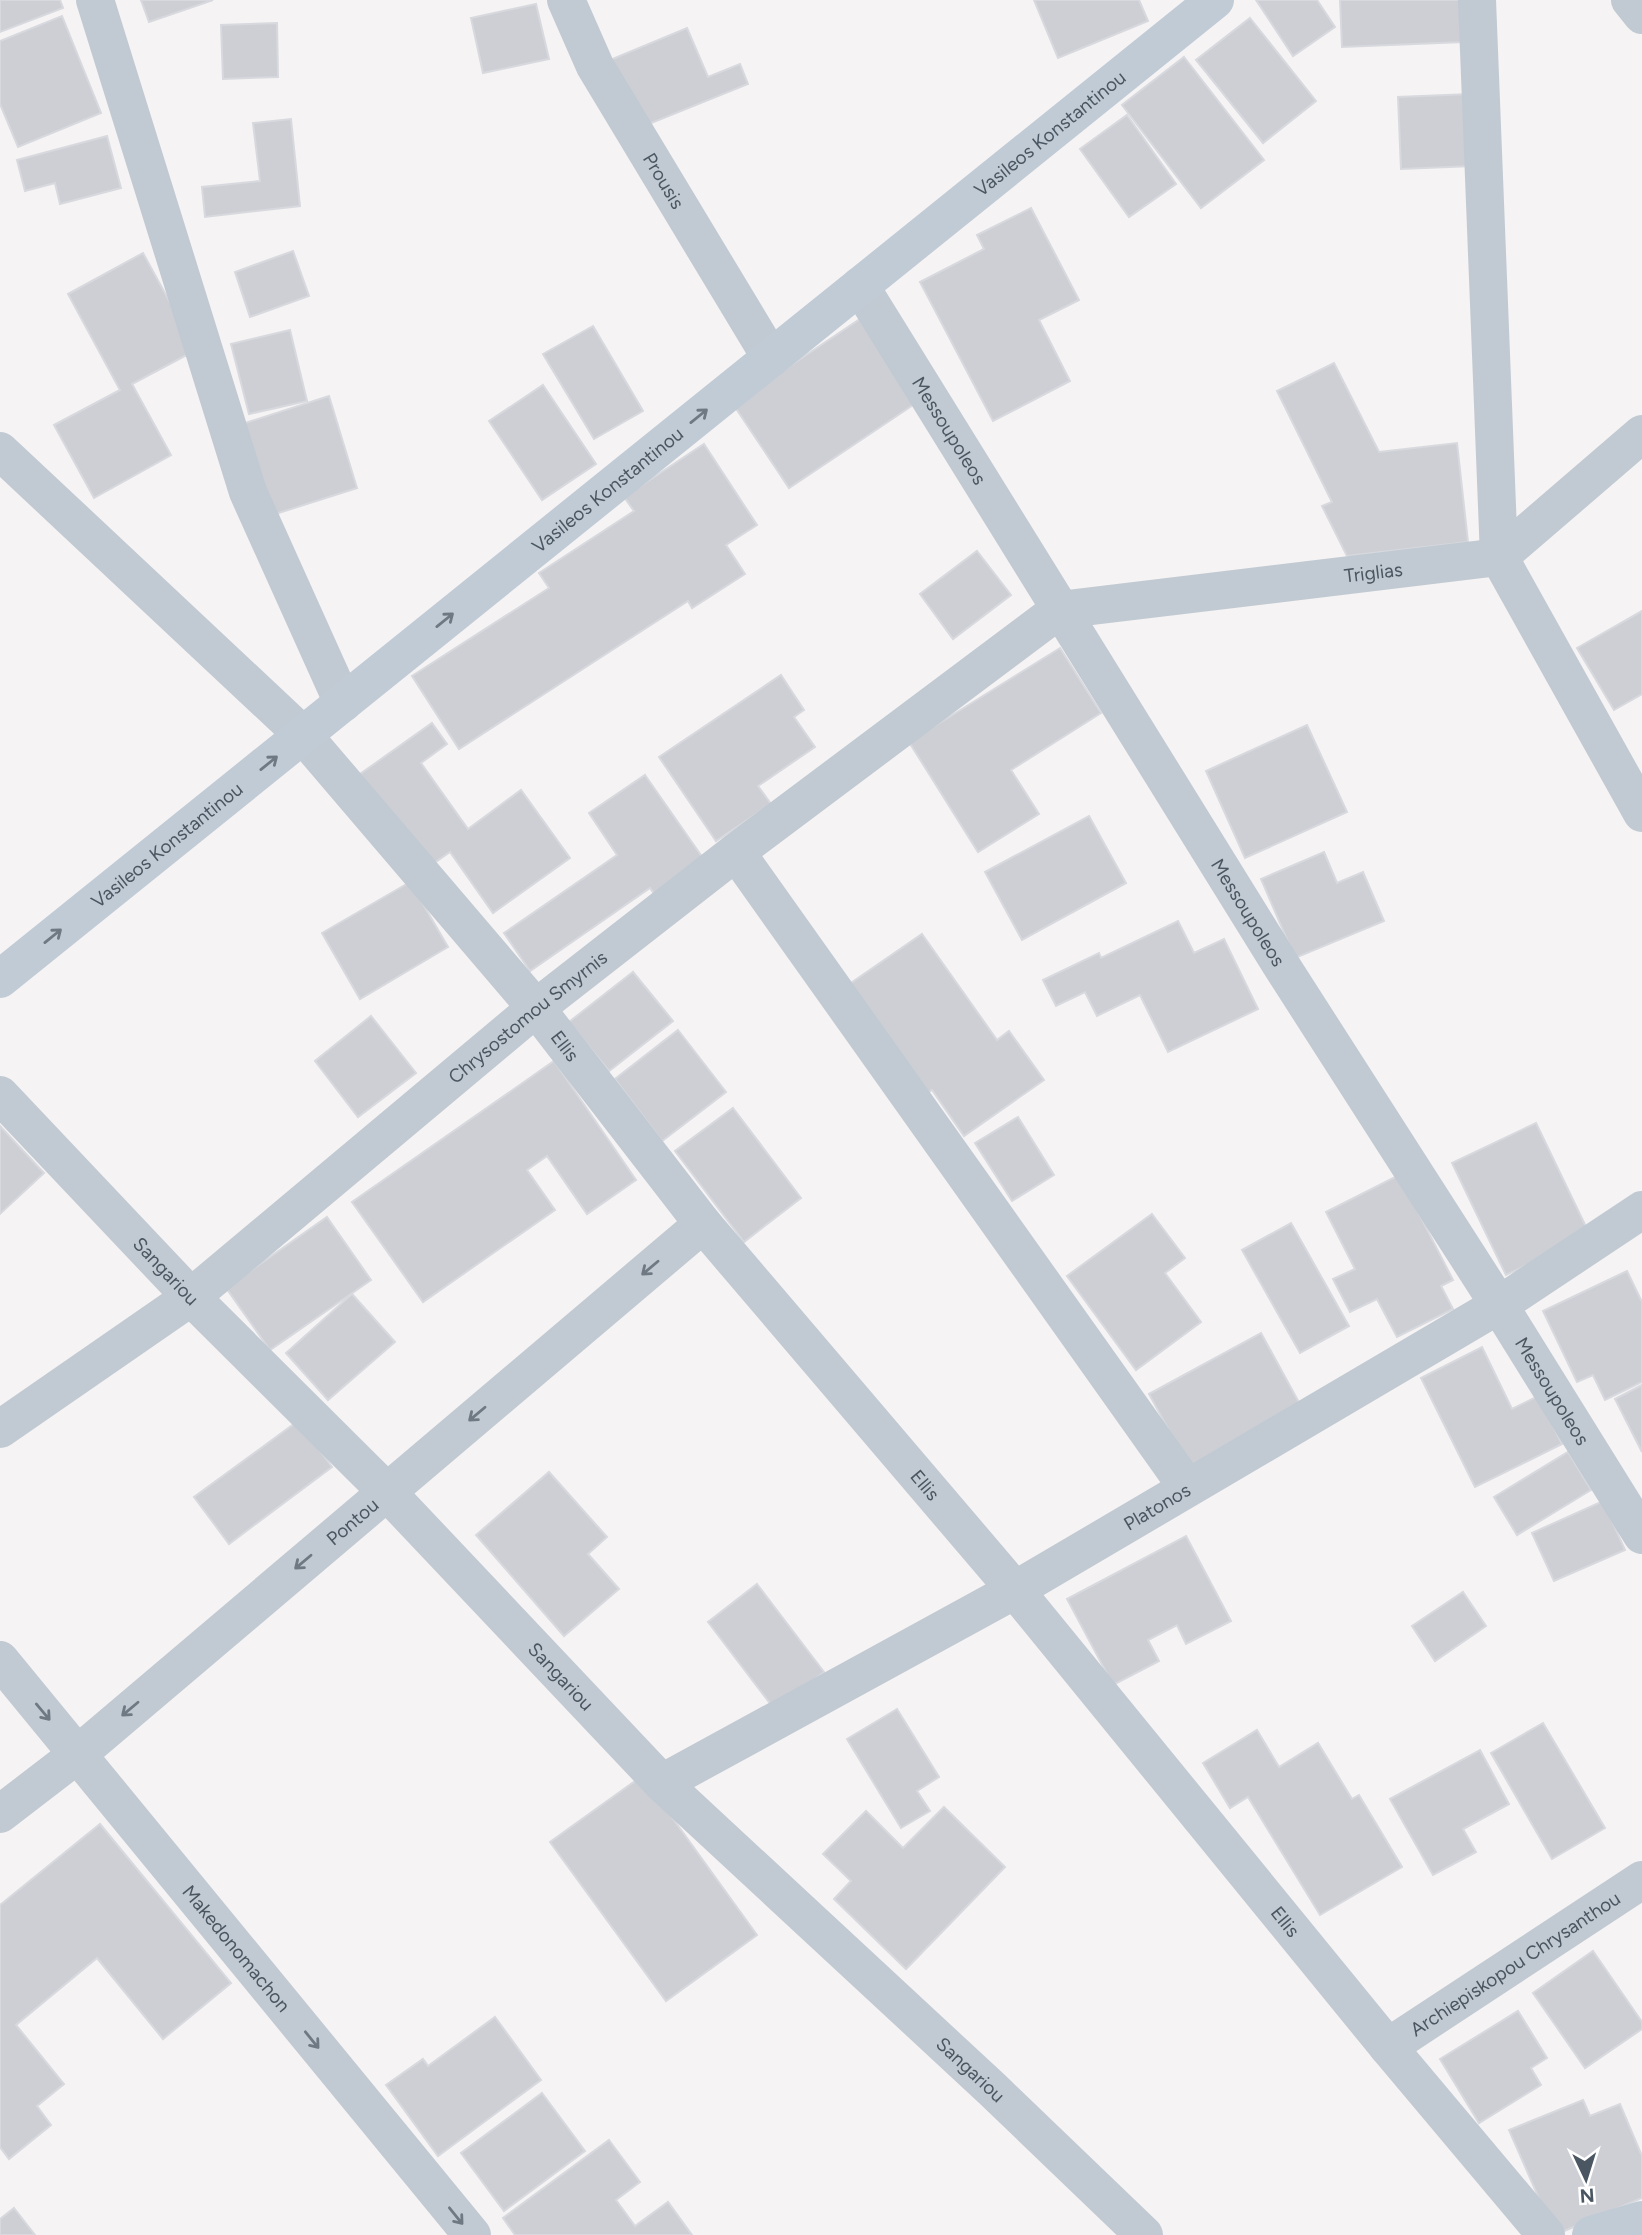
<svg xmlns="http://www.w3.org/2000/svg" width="1642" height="2235" font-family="Figtree,sans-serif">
<rect width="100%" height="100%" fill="#f5f3f3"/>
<g fill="#cdcfd5" stroke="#d7d9de" stroke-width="2">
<polygon points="0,0 60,0 63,8 0,32"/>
<polygon points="141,0 213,0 149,22"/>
<polygon points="1034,0 1139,0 1148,21 1058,58"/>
<polygon points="1256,0 1317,0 1335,27 1293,56"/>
<polygon points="1340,0 1461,0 1463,42 1342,47"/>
<polygon points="536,4 549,59 483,73 471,18"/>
<polygon points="62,16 101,113 18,147 0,104 0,41"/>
<polygon points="1250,18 1316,101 1263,143 1196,60"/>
<polygon points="277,23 278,77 223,79 221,25"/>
<polygon points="687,28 708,77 740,64 748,84 639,128 610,60"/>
<polygon points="1184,57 1264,160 1201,208 1122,105"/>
<polygon points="1470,94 1472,166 1401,169 1398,97"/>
<polygon points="1127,115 1176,184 1129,217 1080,149"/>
<polygon points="291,119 300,206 205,217 202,187 260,181 253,123"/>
<polygon points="107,136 121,188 60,204 55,183 25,191 17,160"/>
<polygon points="1031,208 1079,300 1039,320 1070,381 993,421 920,282 984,249 977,235"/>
<polygon points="293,251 309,296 250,317 235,272"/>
<polygon points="143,253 196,350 132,384 171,455 94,498 54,425 120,390 68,294"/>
<polygon points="866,315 922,399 789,488 733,404"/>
<polygon points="593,326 643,411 594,439 543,354"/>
<polygon points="290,330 307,401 249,414 231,344"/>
<polygon points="1334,363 1379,452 1457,443 1468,542 1347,556 1322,506 1332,502 1277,391"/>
<polygon points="543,385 596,464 542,500 489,421"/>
<polygon points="329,396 357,488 266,517 236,426"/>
<polygon points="704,444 757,525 726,545 745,574 692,608 688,601 459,749 412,676 549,588 539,573 634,511 624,497"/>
<polygon points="977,551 1011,595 953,639 920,594"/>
<polygon points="1642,611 1642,694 1614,710 1577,648"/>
<polygon points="1060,648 1101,713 1011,770 1039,814 978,852 909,742"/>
<polygon points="781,675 804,710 794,717 815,747 758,786 771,804 716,841 659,757"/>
<polygon points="432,723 447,744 421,763 468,829 521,790 570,858 493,913 450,852 427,868 360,774"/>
<polygon points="1307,725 1347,812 1245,858 1206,771"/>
<polygon points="645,775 705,861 655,895 650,888 530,971 504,933 617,855 589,813"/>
<polygon points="1089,816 1126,883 1022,940 985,872"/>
<polygon points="1324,852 1337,883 1363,872 1384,921 1295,958 1261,879"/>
<polygon points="410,882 448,947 360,999 322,933"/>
<polygon points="1178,921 1194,953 1224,939 1258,1009 1168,1052 1140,995 1097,1016 1085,992 1056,1006 1043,980 1099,953 1101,958"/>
<polygon points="922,934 997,1040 1009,1031 1044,1080 964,1136 932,1090 926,1094 848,985"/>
<polygon points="633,972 673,1021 609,1071 569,1022"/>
<polygon points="371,1016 416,1073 358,1117 315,1061"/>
<polygon points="678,1030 726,1092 662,1141 615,1079"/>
<polygon points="554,1061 636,1180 587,1214 547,1156 527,1170 555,1210 423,1302 352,1202"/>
<polygon points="733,1108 801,1198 744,1242 675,1151"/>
<polygon points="1018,1117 1054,1175 1012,1201 975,1143"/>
<polygon points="1536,1123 1590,1235 1506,1275 1452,1163"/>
<polygon points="0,1126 44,1173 0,1214"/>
<polygon points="1399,1175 1453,1280 1441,1286 1453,1309 1397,1337 1377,1299 1350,1312 1333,1279 1355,1269 1326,1212"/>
<polygon points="1152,1214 1185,1258 1165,1273 1201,1322 1136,1370 1067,1276"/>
<polygon points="327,1217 371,1280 270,1350 226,1288"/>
<polygon points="1291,1223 1349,1326 1300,1353 1242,1250"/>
<polygon points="1627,1271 1642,1302 1642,1382 1605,1400 1593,1375 1577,1382 1543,1311"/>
<polygon points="352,1294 395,1342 328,1400 286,1353"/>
<polygon points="1261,1333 1301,1406 1189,1467 1149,1394"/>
<polygon points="1482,1347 1512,1409 1538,1396 1562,1444 1475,1487 1421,1378"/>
<polygon points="1642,1385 1642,1452 1615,1399"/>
<polygon points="298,1421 332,1467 229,1544 194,1497"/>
<polygon points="1568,1452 1591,1490 1517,1535 1494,1497"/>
<polygon points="549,1472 607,1537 588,1554 619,1589 564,1636 476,1535"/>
<polygon points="1603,1501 1625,1550 1554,1581 1532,1533"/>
<polygon points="1186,1536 1231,1621 1186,1644 1177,1625 1148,1640 1159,1661 1113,1685 1067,1599"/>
<polygon points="757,1584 824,1672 775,1710 708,1622"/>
<polygon points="1463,1592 1486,1626 1435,1661 1412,1626"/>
<polygon points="897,1709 939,1777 917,1791 930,1811 901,1828 847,1739"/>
<polygon points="1543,1723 1605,1828 1552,1859 1491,1753"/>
<polygon points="1257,1730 1279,1767 1318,1743 1352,1799 1359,1795 1402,1867 1320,1915 1248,1797 1230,1808 1203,1763"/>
<polygon points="1480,1750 1509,1804 1463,1829 1476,1852 1433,1875 1390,1799"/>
<polygon points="642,1776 757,1935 666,2001 550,1842"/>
<polygon points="944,1807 1005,1867 906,1969 834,1899 851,1881 823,1854 866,1811 903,1848"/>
<polygon points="100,1824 231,1983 163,2039 97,1958 16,2025 64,2084 37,2106 51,2125 9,2159 0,2147 0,1905"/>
<polygon points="1593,1951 1642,2022 1642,2029 1585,2068 1533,1993"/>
<polygon points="1518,2011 1547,2058 1531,2068 1541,2085 1479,2123 1440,2059"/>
<polygon points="495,2017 541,2080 438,2156 386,2085 423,2059 428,2066"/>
<polygon points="542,2093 585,2151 504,2211 461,2153"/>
<polygon points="1583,2100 1590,2116 1620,2104 1642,2156 1642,2198 1555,2235 1509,2130"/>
<polygon points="609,2140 640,2182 616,2200 635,2226 668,2202 692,2235 515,2235 503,2218"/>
<polygon points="14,2208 35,2235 0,2235 0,2219"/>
</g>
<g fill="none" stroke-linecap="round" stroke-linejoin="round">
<g stroke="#c1cad2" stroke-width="38">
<polyline points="95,0 248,492 343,703"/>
<path id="s1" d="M566,0L595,66L771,358"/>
<polyline points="1477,0 1499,557 1642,813"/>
<polyline points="1630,0 1642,15"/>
<path id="s2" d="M860,286L1281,965L1499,1305L1642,1535"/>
<path id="s3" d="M0,451L303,735L536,1008L703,1224L1015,1590L1388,2047L1546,2235"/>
<polyline points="736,852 1187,1487"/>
<path id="s4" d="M0,1095L191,1297L386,1491L662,1783L992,2089L1144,2235"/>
<path id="s5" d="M0,1429L191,1297L536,1008L736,852L1059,610L1499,557L1642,434"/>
<path id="s6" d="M0,1660L472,2235"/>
<path id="s7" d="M662,1783L1015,1590L1499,1305L1642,1210"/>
<path id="s8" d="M0,1814L78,1754L703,1224"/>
<path id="s9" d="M1388,2047L1642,1880"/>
</g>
<g stroke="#c1cbd6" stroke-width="38">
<path id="s10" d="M0,979L1215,0"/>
<polyline points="1591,2235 1642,2220"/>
</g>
</g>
<defs><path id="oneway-shaft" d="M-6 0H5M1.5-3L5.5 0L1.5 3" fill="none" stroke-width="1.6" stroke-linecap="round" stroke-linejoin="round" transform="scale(1.75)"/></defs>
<g stroke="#6e7984">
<use href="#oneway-shaft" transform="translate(699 416) rotate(-39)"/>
<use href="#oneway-shaft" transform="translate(445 620) rotate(-39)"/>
<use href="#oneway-shaft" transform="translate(269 763) rotate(-39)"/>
<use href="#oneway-shaft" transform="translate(53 936) rotate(-39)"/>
</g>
<g stroke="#6e7983">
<use href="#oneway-shaft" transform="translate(650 1268) rotate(140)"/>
<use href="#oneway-shaft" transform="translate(477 1414) rotate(140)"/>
<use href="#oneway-shaft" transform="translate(303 1562) rotate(140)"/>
<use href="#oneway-shaft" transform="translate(130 1709) rotate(140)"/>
<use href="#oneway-shaft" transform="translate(43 1712) rotate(50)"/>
<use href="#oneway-shaft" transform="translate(312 2040) rotate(51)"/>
<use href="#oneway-shaft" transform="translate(456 2216) rotate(51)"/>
</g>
<g text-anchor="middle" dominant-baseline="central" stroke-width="6" stroke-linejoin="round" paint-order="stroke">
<g font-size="19" fill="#4a5661" stroke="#fff">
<text stroke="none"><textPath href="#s10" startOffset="1348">Vasileos Konstantinou</textPath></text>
<text stroke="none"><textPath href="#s1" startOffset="206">Prousis</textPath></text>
<text stroke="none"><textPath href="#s2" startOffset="170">Messoupoleos</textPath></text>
<text stroke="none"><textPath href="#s10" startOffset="780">Vasileos Konstantinou</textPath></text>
<text stroke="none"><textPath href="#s5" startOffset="1656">Triglias</textPath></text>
<text stroke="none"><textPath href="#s10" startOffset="214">Vasileos Konstantinou</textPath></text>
<text stroke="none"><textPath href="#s2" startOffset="737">Messoupoleos</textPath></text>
<text stroke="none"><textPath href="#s5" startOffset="670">Chrysostomou Smyrnis</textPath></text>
<text stroke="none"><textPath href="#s3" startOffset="822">Ellis</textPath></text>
<text stroke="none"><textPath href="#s4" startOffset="242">Sangariou</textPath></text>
<text stroke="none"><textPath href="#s2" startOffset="1304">Messoupoleos</textPath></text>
<text stroke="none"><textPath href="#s3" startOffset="1390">Ellis</textPath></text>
<text stroke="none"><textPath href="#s7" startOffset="567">Platonos</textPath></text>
<text stroke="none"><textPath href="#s8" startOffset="458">Pontou</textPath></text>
<text stroke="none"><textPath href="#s4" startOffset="808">Sangariou</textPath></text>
<text stroke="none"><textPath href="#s3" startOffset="1956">Ellis</textPath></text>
<text stroke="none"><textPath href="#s6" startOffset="373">Makedonomachon</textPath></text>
<text stroke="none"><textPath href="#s9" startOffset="152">Archiepiskopou Chrysanthou</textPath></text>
<text stroke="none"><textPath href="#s4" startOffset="1376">Sangariou</textPath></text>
</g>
</g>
<g transform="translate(1586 2179) rotate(176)" stroke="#ffffff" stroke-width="5" paint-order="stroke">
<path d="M0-5L12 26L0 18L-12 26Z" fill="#4a5661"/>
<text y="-10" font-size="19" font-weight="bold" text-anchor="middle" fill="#4a5661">N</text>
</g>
</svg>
